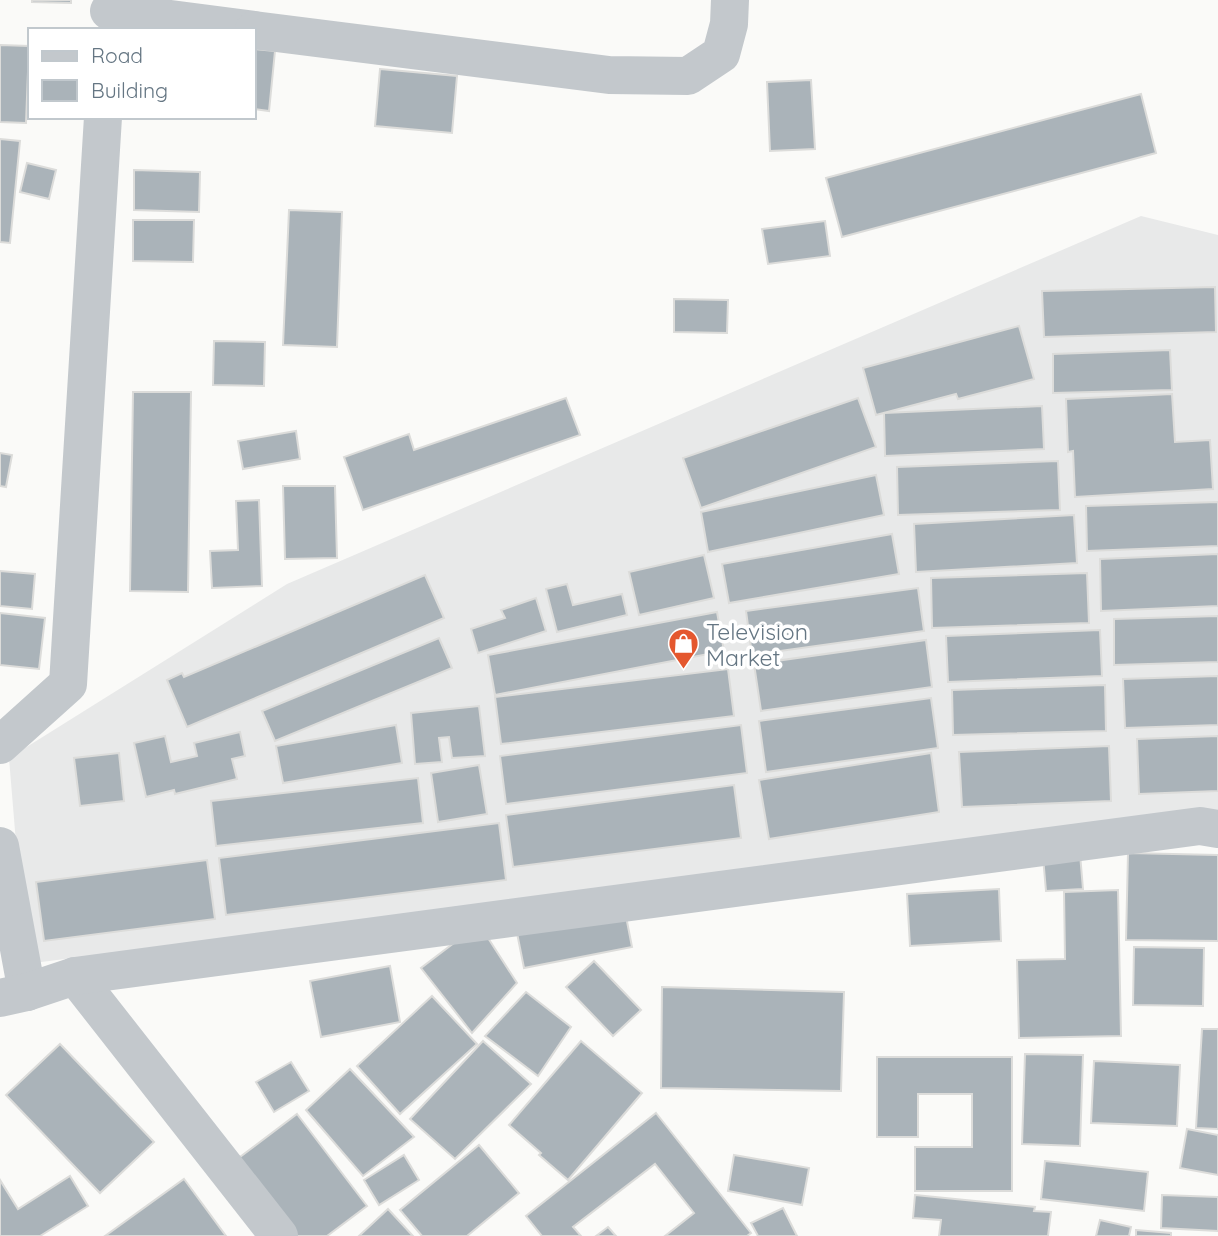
<svg xmlns="http://www.w3.org/2000/svg" width="1218" height="1236" font-family="Quicksand,sans-serif">
<rect width="100%" height="100%" fill="#fafaf8"/>
<polygon fill="#e8e9e9" points="1141,216 1218,235 1218,810 26,964 9,758 287,584"/>
<g fill="#aab3b9" stroke="#dcdcda" stroke-width="2">
<polygon points="32,0 71,0 71,3 32,2"/>
<polygon points="0,45 29,46 26,123 0,122"/>
<polygon points="254,49 275,51 269,111 254,109"/>
<polygon points="380,69 457,76 452,133 375,126"/>
<polygon points="811,80 815,149 770,151 767,82"/>
<polygon points="1141,94 1156,153 842,237 826,178"/>
<polygon points="0,139 20,141 10,243 0,242"/>
<polygon points="27,163 56,170 49,199 20,192"/>
<polygon points="134,170 200,172 199,212 134,210"/>
<polygon points="289,210 342,212 337,347 283,345"/>
<polygon points="133,220 194,220 193,262 133,261"/>
<polygon points="825,221 830,256 768,264 762,229"/>
<polygon points="1215,287 1216,332 1044,337 1042,291"/>
<polygon points="674,299 728,300 727,333 674,332"/>
<polygon points="1019,326 1034,379 958,399 956,394 876,415 863,368"/>
<polygon points="214,341 265,342 264,386 213,385"/>
<polygon points="1170,350 1172,390 1053,393 1053,354"/>
<polygon points="133,392 191,392 188,592 130,591"/>
<polygon points="1172,394 1175,442 1210,440 1213,489 1075,497 1073,451 1068,452 1066,399"/>
<polygon points="566,398 580,435 363,510 344,457 409,434 414,450"/>
<polygon points="858,398 876,447 701,508 683,458"/>
<polygon points="1042,406 1044,449 885,456 884,413"/>
<polygon points="296,431 300,459 243,469 238,441"/>
<polygon points="0,453 12,455 6,487 0,486"/>
<polygon points="1058,461 1060,510 898,515 897,467"/>
<polygon points="876,475 884,515 708,552 701,512"/>
<polygon points="283,486 335,486 337,558 285,559"/>
<polygon points="259,500 262,586 212,588 210,551 238,550 236,501"/>
<polygon points="1218,502 1218,546 1087,551 1086,506"/>
<polygon points="1074,515 1077,563 916,572 914,524"/>
<polygon points="892,534 899,574 729,603 722,564"/>
<polygon points="1218,554 1218,606 1101,611 1100,559"/>
<polygon points="704,555 714,598 639,615 629,572"/>
<polygon points="0,571 35,574 32,609 0,606"/>
<polygon points="1087,573 1089,623 932,628 931,578"/>
<polygon points="425,575 444,618 187,727 167,680 182,673 184,677"/>
<polygon points="567,584 573,605 622,594 627,615 557,632 546,589"/>
<polygon points="918,588 924,631 752,655 746,611"/>
<polygon points="536,598 546,631 478,653 471,629 505,618 501,610"/>
<polygon points="717,612 724,651 495,695 488,655"/>
<polygon points="0,613 45,618 39,669 0,665"/>
<polygon points="1218,616 1218,662 1114,665 1114,619"/>
<polygon points="1100,630 1102,676 948,682 946,636"/>
<polygon points="439,638 452,668 275,741 262,711"/>
<polygon points="926,640 932,687 761,711 754,664"/>
<polygon points="728,669 734,716 501,744 495,697"/>
<polygon points="1218,676 1218,725 1125,728 1123,679"/>
<polygon points="1105,685 1106,731 953,735 952,690"/>
<polygon points="931,698 938,748 766,772 759,721"/>
<polygon points="479,706 485,756 452,758 449,737 439,738 442,762 415,764 411,713"/>
<polygon points="396,725 402,763 283,783 276,746"/>
<polygon points="741,725 747,773 506,804 500,756"/>
<polygon points="240,732 245,756 232,759 237,779 175,794 174,790 146,797 134,743 165,736 171,762 197,756 194,743"/>
<polygon points="1218,736 1218,791 1139,794 1137,739"/>
<polygon points="1109,746 1111,801 962,807 959,752"/>
<polygon points="119,753 124,801 80,806 74,758"/>
<polygon points="931,753 939,812 769,839 759,780"/>
<polygon points="479,765 487,814 438,822 431,773"/>
<polygon points="418,778 423,823 216,846 211,801"/>
<polygon points="734,785 741,838 513,867 506,815"/>
<polygon points="499,823 506,880 226,915 219,858"/>
<polygon points="1128,853 1218,855 1218,941 1126,940"/>
<polygon points="1080,854 1083,889 1046,891 1043,857"/>
<polygon points="207,860 215,919 44,941 36,882"/>
<polygon points="999,889 1001,941 910,946 907,894"/>
<polygon points="1118,890 1121,1036 1019,1038 1017,960 1065,959 1064,892"/>
<polygon points="624,906 632,947 524,968 516,928"/>
<polygon points="479,924 517,983 472,1033 421,968"/>
<polygon points="1134,947 1204,948 1203,1006 1133,1005"/>
<polygon points="594,961 641,1010 613,1036 566,987"/>
<polygon points="390,966 400,1022 321,1037 310,981"/>
<polygon points="662,987 844,992 841,1091 661,1088"/>
<polygon points="526,992 571,1027 538,1076 485,1036"/>
<polygon points="432,996 477,1044 400,1114 357,1066"/>
<polygon points="1202,1029 1218,1029 1218,1129 1196,1128"/>
<polygon points="483,1041 531,1084 455,1159 410,1119"/>
<polygon points="581,1041 642,1093 568,1180 539,1155 541,1153 509,1125"/>
<polygon points="60,1044 154,1142 100,1193 6,1095"/>
<polygon points="1025,1054 1083,1055 1080,1146 1022,1144"/>
<polygon points="877,1057 1012,1057 1012,1191 915,1191 915,1147 972,1147 972,1094 918,1094 918,1137 877,1137"/>
<polygon points="1094,1061 1180,1065 1177,1126 1091,1123"/>
<polygon points="291,1062 309,1091 274,1112 256,1082"/>
<polygon points="350,1069 414,1137 363,1176 306,1110"/>
<polygon points="656,1113 751,1233 747,1236 665,1236 694,1213 655,1164 573,1227 581,1236 542,1236 526,1216"/>
<polygon points="297,1114 367,1206 327,1236 293,1236 236,1160"/>
<polygon points="1187,1129 1218,1135 1218,1175 1180,1168"/>
<polygon points="479,1145 519,1193 467,1236 422,1236 400,1210"/>
<polygon points="404,1155 419,1180 379,1205 364,1180"/>
<polygon points="734,1155 809,1168 802,1205 728,1191"/>
<polygon points="1045,1161 1148,1172 1144,1211 1041,1199"/>
<polygon points="70,1176 88,1206 40,1236 0,1236 0,1180 18,1209"/>
<polygon points="184,1179 226,1236 105,1236"/>
<polygon points="915,1195 1035,1207 1034,1211 1051,1212 1048,1236 939,1236 941,1220 913,1218"/>
<polygon points="1162,1195 1218,1197 1218,1231 1161,1228"/>
<polygon points="783,1208 797,1236 758,1236 751,1223"/>
<polygon points="388,1209 413,1236 359,1236"/>
<polygon points="1100,1220 1131,1227 1129,1236 1096,1236"/>
<polygon points="608,1227 616,1236 596,1236"/>
<polygon points="1136,1230 1171,1233 1171,1236 1136,1236"/>
</g>
<g fill="none" stroke-linecap="round" stroke-linejoin="round">
<g stroke="#c3c8cc" stroke-width="38">
<polyline points="109,11 254,30"/>
<polyline points="254,30 609,75 688,76 721,54 729,24 730,0"/>
<polyline points="0,745 68,684 103,117"/>
<polyline points="0,846 27,992"/>
<polyline points="75,976 279,1236"/>
<polyline points="0,998 27,992 75,976 1200,826 1218,829"/>
</g>
</g>
<defs>
<symbol id="shop-pin" viewBox="-11 -11 22 30"><path d="M0 17L-7.5 6A9.5 9.5 0 1 1 7.5 6Z" fill="#e4572e" stroke="#fff"/><path d="M-5-2.5h2.3a2.7 3.5 0 0 1 5.4 0H5L5.5 6h-11ZM-1.5-2.5h3a1.5 2.3 0 0 0-3 0Z" fill="#fff"/></symbol>
</defs>
<g fill-rule="evenodd">
<use href="#shop-pin" x="666" y="626" width="35" height="47"/>
</g>
<g text-anchor="middle" dominant-baseline="central" stroke-width="7" stroke-linejoin="round" paint-order="stroke">
<g font-size="23" fill="#657683" stroke="#fff" text-anchor="start">
<text x="706" y="631">Television<tspan x="706" dy="26">Market</tspan></text>
</g>
</g>
<rect x="28" y="28" width="228" height="91" fill="#ffffff" stroke="#c1c8cd" stroke-width="2"/>
<rect x="42" y="51" width="35" height="10" fill="#c3c8cc" stroke="#c1c8cd" stroke-width="2"/>
<text x="91" y="63" font-size="21" fill="#657683">Road</text>
<rect x="42" y="80" width="35" height="21" fill="#aab3b9" stroke="#c1c8cd" stroke-width="2"/>
<text x="91" y="98" font-size="21" fill="#657683">Building</text>
</svg>
